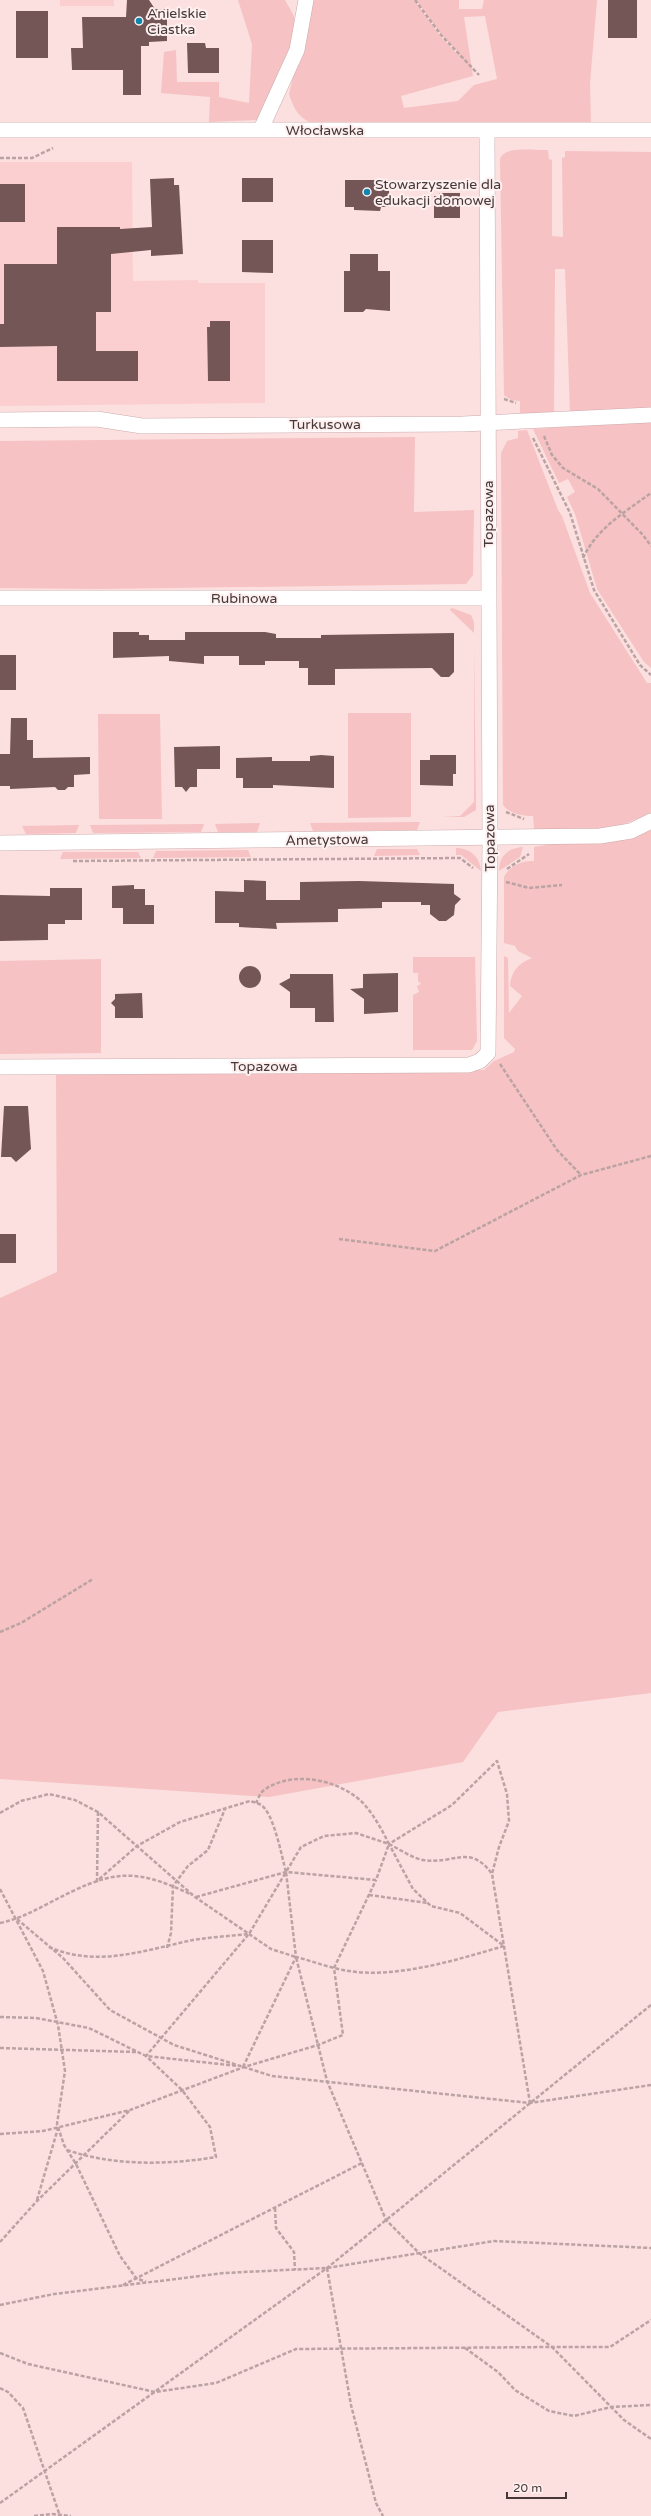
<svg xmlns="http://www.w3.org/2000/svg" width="651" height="2516" font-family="'Varela Round',sans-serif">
<rect width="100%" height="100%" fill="#fcdfdf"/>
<g fill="#fbcfd0">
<rect x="60" y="0" width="54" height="6"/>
<polygon points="0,162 132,162 133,281 198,280 198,283 265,283 265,403 0,406"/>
</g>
<g fill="#f6c2c3" fill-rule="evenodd">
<polygon points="238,0 285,0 294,16 297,37 257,120 209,122 210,97 161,93 164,52 176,50 177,82 219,82 219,97 249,103 252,44"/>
<path d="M311,0H414L440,36L458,55L460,54L441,34L416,0H459V9H482L484,0H597L590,83L591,125L313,124C298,117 294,109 289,94ZM485,16L497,79L474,85L458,101L404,108L401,96L473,76L464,17Z"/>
<path d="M548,150L549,159L552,160V236L563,237L562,158L565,157V151L651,152V409L570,413L565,269H555L554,414L520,416V401L511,400L504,395L500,159C505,145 535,151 548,150Z"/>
<polygon points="651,421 651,668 644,662 597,589 575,514 567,497 575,492 568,479 559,483 533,429"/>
<path d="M527,430L558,510L562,516L590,593L647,683H651V813L612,829L557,832L534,829L533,816C522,816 510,814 503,805L501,453L507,441L518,438V431Z"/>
<polygon points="415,437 414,512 474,510 473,575 466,584 100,589 0,588 0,441"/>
<polygon points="452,608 471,615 474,622 474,633 450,610"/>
<polygon points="474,645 476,810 464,817 441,817 460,816 474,802"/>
<polygon points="348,713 411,713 411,817 348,818"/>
<polygon points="98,714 160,714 162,819 99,819"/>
<polygon points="420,822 417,830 313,831 310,823"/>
<polygon points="260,823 257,832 218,832 215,824"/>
<polygon points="204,824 201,832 93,833 90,825"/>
<polygon points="79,825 76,833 26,834 22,826"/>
<path d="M651,827V1693L498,1712L463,1762L269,1797L0,1779V1298L57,1272L56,1075L484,1070L494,1061L514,1052L515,1049L504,1038V956L508,958L509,1013L522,996L510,986C511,971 518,964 532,958L518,951L515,946L504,943V877C510,866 522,860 534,861V847Z"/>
<path d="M523,847L520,857L499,871C499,856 508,848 523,847Z"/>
<path d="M456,848C470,848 480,857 481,871L461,855H456Z"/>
<polygon points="377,849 417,849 420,855 374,856"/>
<polygon points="248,850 251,857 153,858 156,851"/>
<polygon points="63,852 138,852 141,858 60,859"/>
<polygon points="413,957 475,957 477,1041 472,1050 413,1050 413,995 419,992 417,986 421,984 418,981 418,973 413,973"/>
<polygon points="101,959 101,1053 0,1054 0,961"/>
</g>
<g fill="#745657">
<polygon points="127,0 149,0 155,9 167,9 167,41 149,42 149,46 141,46 141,95 123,95 123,70 72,70 71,48 83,48 82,17 126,17"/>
<rect x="608" y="0" width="29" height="38"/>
<rect x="16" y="11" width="32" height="47"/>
<polygon points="187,43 205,43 206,48 219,48 219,73 188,73"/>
<polygon points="174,178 174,185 179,185 183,254 151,256 151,250 111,254 111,312 96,312 96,351 138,351 138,381 57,381 57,346 0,347 0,324 4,324 4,264 57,264 57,227 120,227 120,229 152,227 150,179"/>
<rect x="242" y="178" width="31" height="24"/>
<polygon points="345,180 389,180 389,207 381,207 380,211 354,210 354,207 345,207"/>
<rect x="0" y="184" width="25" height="38"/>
<polygon points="439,193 460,193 460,218 434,218 434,196 439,196"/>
<polygon points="242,240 273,240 273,273 242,272"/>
<polygon points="350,254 378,254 378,271 390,271 390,311 366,309 363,312 344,312 344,271 350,271"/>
<polygon points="210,321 230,321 230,381 208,381 207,327 210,327"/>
<polygon points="113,632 139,632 139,635 149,635 149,640 185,640 185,632 265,632 276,634 276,638 321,638 321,635 454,633 454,672 449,677 441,677 432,668 335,669 335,685 308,685 308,668 299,668 299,661 265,661 265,665 239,665 239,656 204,656 204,664 169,661 169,656 113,658"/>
<rect x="0" y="655" width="16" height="35"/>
<polygon points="11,718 27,718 27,740 33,740 33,758 90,757 90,774 74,775 74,787 68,787 65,790 58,790 55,787 10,789 10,786 0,786 0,754 10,754"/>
<polygon points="220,746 220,769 197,769 197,787 190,787 186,792 182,787 175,787 174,747"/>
<polygon points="321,755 334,756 334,788 273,785 273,788 243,788 243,778 236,778 236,758 272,757 272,761 310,761 310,756"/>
<polygon points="430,755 456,755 456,774 453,774 453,786 420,785 420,760 430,760"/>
<polygon points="244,880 266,881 266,900 300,900 300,882 359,881 454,884 454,894 461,899 455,905 454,915 446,921 439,921 430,914 430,905 421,905 421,902 382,902 382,908 338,909 338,922 276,923 277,929 239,927 239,923 215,923 215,891 244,892"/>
<polygon points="134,885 134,889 145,889 145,905 154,905 154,924 123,924 123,908 112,908 112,886"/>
<polygon points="50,888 82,888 82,920 65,920 65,924 48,924 48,940 0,941 0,895 50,896"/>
<circle cx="250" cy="977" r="11"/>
<polygon points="398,973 398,1012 364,1014 364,999 350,989 363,988 363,974"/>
<polygon points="290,974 333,974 334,1022 315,1022 315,1008 290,1008 290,992 279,984 290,978"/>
<polygon points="142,993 143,1018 115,1018 115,1007 111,1003 115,999 115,994"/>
<polygon points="4,1106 28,1106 31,1149 16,1162 11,1157 1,1157"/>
<rect x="0" y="1234" width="16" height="29"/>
</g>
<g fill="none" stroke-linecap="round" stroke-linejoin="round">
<defs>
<g id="minor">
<polyline points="261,129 297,50 306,0"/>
<polyline points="0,130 651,130"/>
<polyline points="0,420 97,419 142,426 463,424 651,415"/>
<polyline points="0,598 488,598"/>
<polyline points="0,843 600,836 631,831 651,821"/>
<polyline points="0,1067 469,1065 480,1061 488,1053 490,839 487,131"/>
</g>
</defs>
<use href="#minor" stroke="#ceabac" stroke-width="16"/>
<g stroke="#bba3a3" stroke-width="2.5" stroke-dasharray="4 2" stroke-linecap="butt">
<polyline points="415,0 441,35 479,75"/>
<polyline points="0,158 32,158 53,148"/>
<polyline points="504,399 516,403"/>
<polyline points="544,436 552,455 563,468 598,489 643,535 651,546"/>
<polyline points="533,438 570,513 594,590 640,665 651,675"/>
<path d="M583,558C597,528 625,512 651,493"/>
<polyline points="506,812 524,819"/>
<polyline points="73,861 460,858 473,868"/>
<polyline points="507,869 529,854"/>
<polyline points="506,882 529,888 562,885"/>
<polyline points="500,1064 557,1150 581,1175"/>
<polyline points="339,1239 435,1251 581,1175 651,1156"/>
<polyline points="0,1632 21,1623 93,1579"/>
<path d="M98,1812L97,1881L137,1846L180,1822L250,1801C253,1802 258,1803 261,1805C274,1813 282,1858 286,1872L301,1847L324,1836L356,1833L389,1844C382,1830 374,1815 363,1803C339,1779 292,1770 264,1790C260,1793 258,1799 256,1803"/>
<polyline points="0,1813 21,1801 49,1794 75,1800 98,1812 195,1897 271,1949 296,1957 327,2081 386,2220 419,2253 552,2347 610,2347 651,2320"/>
<polyline points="0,1889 43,1971 58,2025 65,2071 57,2124 64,2145 76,2164 120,2256 136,2278 146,2282"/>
<polyline points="369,1895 428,1903"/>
<path d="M196,1897L286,1872L376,1880L389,1844C399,1849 412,1858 423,1860C453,1865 470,1843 492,1874L530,2103"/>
<polyline points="17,1919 63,1958 110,2010 174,2045 272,2076 530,2103 651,2085"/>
<path d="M0,1923C19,1919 34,1911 51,1902C109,1872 131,1865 192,1895"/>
<path d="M49,1947C97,1968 145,1950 193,1940C211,1937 230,1936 249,1934L286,1872L296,1957C312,1961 327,1967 343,1970C393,1980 456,1960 504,1946L460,1913L431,1906L413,1889L389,1844L452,1805L497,1761L507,1794L509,1821L499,1847L492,1874"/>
<polyline points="167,1948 171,1933 173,1886 188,1866 208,1850 225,1809"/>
<polyline points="0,2017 36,2018 89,2028 146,2056 238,2066"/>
<polyline points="0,2048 136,2052"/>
<polyline points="243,2067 296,1957"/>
<polyline points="0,2134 43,2131 130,2110 244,2067 318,2045 343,2035 334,1968 376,1880"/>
<path d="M67,2150C113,2166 168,2165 216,2157L210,2127L182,2090L146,2056L248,1935"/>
<polyline points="37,2200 58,2128"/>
<polyline points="275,2208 276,2228 294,2252 295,2270"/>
<polyline points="0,2242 36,2202 129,2111"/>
<polyline points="327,2268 351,2405 376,2503 383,2516"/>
<polyline points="123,2285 362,2163"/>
<polyline points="0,2305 54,2294 224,2273 327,2268 494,2241 651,2248"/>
<polyline points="465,2348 498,2372 515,2390 549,2411 574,2416 611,2407 651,2405"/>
<polyline points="0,2353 28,2364 155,2392 216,2383 296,2349 552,2347 624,2420 651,2439"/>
<polyline points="0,2388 8,2392 23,2408 60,2516"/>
<polyline points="0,2503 327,2268 651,2005"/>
<polyline points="34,2516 52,2514 71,2516"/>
</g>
<use href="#minor" stroke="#fff" stroke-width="15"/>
</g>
<g fill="#1186ab" stroke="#fff0f0" stroke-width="1.5">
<circle cx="139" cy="21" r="4"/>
<circle cx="367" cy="192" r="4"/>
</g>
<g text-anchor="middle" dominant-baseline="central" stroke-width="4" stroke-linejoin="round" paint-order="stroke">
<g font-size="14" fill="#463839" stroke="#fff0f0" text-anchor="start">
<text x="147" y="13">Anielskie<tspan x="147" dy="16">Ciastka</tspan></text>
<text x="375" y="184">Stowarzyszenie dla<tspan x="375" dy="16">edukacji domowej</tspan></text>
</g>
<g font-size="14" fill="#463839" stroke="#fff0f0">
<text x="325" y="130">Włocławska</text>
<text x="325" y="424">Turkusowa</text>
<text transform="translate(488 514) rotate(-90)">Topazowa</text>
<text x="244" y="598">Rubinowa</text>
<text transform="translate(490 838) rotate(-91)">Topazowa</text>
<text transform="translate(327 840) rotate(-1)">Ametystowa</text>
<text x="264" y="1066">Topazowa</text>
</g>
</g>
<path d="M507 2492v6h59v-6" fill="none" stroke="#463839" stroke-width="2"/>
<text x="513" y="2492" font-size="12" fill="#463839" stroke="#fff0f0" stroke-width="3" paint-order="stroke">20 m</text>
</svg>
